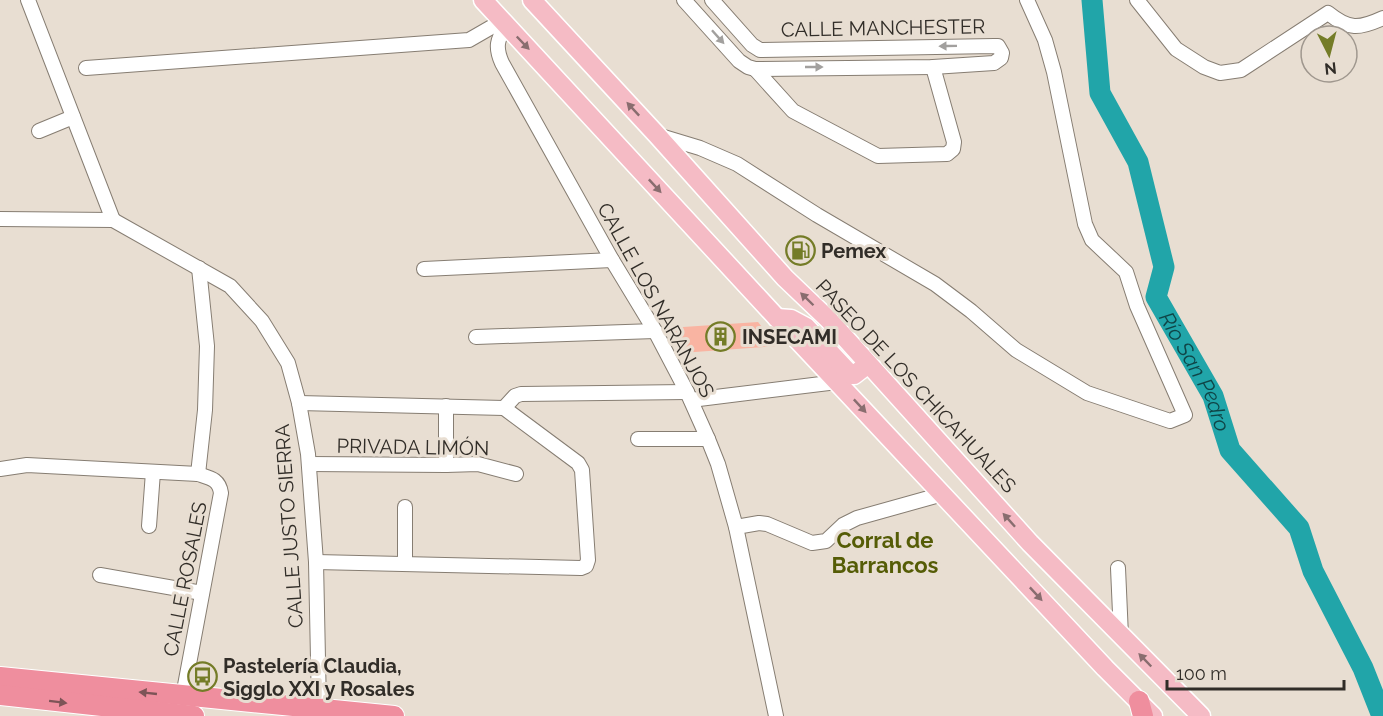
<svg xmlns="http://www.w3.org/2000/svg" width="1383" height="716" font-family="Raleway,sans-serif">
<rect width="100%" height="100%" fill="#e8ded2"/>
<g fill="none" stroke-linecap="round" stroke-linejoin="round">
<path stroke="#21a5a9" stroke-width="21" id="s1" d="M1092,0L1100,93L1138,162L1164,267L1156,297L1213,396L1230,450L1299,528L1313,571L1363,668L1382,716"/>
</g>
<polygon fill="#f9b4a2" points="758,322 777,346 681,353 668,328"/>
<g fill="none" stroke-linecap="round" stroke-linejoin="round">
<defs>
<g id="minor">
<polyline points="28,0 113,220"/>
<polyline points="684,0 739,61 748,67 755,69 933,67 994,63 1001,58 1002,53 998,46 994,46 760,50 752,45 712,0"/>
<path d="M1137,0L1176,49L1204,67L1220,73L1241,70L1328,13C1349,30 1359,29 1383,18"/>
<path d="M506,25C497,40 495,47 502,63L612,260L655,331L687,392L708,439L718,464L736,527L776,716"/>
<polyline points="86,68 469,40 502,21"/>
<polyline points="755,69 793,111 878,156 947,154 953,149 954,142 933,67"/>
<polyline points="39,131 73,117"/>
<polyline points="657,135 700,148 737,164 817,215 935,284 971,311 1016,350 1087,393 1170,421 1185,415 1137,306 1126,272 1092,240 1085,224 1054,72 1045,40 1027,0"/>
<polyline points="0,219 113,220 230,286 262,321 288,363 299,403 308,454 316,562 319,708"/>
<polyline points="424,269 612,260"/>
<polyline points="476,337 655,331"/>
<polyline points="691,400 837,382"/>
<polyline points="299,403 504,408"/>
<polyline points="446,406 446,465"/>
<polyline points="504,408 515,396 521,394 687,392"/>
<polyline points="638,439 708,439"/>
<polyline points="309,464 446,465 478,464 516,474"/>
<path d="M0,469L27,465L198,474C210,478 219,479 221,493L183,696"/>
<polyline points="198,474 205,410 207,346 199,268"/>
<polyline points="149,526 153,472"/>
<polyline points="736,527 759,523 767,524 812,543 826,541 843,525 857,518 943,494"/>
<polyline points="316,562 581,568 586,566 588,560 582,470 578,463 504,408"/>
<polyline points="405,564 405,507"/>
<polyline points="1118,568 1121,636"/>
<polyline points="100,575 202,593"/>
</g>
<g id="major">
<polyline points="483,0 777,318 1105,668 1153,716"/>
<polyline points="532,0 657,135 785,278 829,320 1030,543 1201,716"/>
<polyline points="777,318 791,319 806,327 851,375 854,375 867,365"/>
</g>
<g id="highway">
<polyline points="0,677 394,716"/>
<polyline points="0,695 194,716"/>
<polyline points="1139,701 1143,716"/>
</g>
</defs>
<use href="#minor" stroke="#867d72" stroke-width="16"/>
<use href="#major" stroke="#fff" stroke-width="21"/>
<use href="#highway" stroke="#fff" stroke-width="22"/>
<use href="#minor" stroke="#fff" stroke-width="14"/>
<use href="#major" stroke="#f5bbc5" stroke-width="18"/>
<use href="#highway" stroke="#ef8e9e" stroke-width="20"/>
</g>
<defs><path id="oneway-solid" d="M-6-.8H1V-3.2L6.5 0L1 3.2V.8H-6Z" transform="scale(1.5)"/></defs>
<g fill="#a2a09e">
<use href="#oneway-solid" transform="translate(718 37) rotate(48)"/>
<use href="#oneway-solid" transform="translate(948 46) rotate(179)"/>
<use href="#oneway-solid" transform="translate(814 67)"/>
</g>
<g fill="#896d6f">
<use href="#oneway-solid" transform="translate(523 43) rotate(46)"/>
<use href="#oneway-solid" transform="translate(633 109) rotate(-133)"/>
<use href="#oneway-solid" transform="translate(655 186) rotate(47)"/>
<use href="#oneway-solid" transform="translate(807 299) rotate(-136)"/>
<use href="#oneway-solid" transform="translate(860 406) rotate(47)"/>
<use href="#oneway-solid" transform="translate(1009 520) rotate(-132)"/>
<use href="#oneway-solid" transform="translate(1036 594) rotate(47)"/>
<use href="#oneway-solid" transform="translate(1145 660) rotate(-134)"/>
</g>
<g fill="#7d5457">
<use href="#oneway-solid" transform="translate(148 693) rotate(-174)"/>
<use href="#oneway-solid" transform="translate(58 702) rotate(7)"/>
</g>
<defs>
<symbol id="fuel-ring" viewBox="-11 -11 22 22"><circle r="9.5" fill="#e8ded2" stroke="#747c27" stroke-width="1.5"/><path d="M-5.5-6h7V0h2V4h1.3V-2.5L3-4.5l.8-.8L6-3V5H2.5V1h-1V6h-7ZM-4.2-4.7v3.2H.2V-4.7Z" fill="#747c27"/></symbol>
<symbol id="building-ring" viewBox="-11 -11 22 22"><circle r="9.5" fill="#e8ded2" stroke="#747c27" stroke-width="1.5"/><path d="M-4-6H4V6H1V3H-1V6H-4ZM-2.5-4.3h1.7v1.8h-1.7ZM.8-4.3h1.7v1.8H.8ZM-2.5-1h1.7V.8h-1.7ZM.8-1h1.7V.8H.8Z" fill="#747c27"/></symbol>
<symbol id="bus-ring" viewBox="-11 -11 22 22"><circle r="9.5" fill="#e8ded2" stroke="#747c27" stroke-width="1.5"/><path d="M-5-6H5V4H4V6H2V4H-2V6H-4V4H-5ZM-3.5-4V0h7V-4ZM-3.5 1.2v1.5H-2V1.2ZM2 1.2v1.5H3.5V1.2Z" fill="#747c27"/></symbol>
</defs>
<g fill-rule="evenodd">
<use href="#fuel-ring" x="784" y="234" width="33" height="33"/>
<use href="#building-ring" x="704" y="320" width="33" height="33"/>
<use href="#bus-ring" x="186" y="660" width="33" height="33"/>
</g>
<g text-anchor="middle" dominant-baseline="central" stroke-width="6" stroke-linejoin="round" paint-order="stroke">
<g font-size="20" fill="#312d28" stroke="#e8ded2">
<text transform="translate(883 28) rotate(-1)">CALLE MANCHESTER</text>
<text transform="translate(656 300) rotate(61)">CALLE LOS NARANJOS</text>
<text transform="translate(916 386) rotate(47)">PASEO DE LOS CHICAHUALES</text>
<text transform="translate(413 447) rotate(1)">PRIVADA LIMÓN</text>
<text transform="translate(289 526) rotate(-94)">CALLE JUSTO SIERRA</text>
<text transform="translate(185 579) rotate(-79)">CALLE ROSALES</text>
</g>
<g font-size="20" font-weight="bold" fill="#312d28" stroke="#e8ded2" text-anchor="start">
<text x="821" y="251">Pemex</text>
<text x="742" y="337">INSECAMI</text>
<text x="223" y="666">Pastelería Claudia,<tspan x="223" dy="23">Sigglo XXI y Rosales</tspan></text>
</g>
<g font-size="21" font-style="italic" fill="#0f4547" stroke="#e8ded2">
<text stroke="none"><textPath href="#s1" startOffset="396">Río San Pedro</textPath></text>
</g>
<g font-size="22" font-weight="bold" fill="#555c06" stroke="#e8ded2">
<text x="885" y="540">Corral de<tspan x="885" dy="25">Barrancos</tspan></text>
</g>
</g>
<g transform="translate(1329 54) rotate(174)"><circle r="28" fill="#e8ded2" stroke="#9f978e" stroke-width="1.5"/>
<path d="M0-4.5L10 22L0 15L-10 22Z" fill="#747c27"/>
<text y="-9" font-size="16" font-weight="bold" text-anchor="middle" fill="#312d28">N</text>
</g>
<path d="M1167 680v9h177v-9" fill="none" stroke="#312d28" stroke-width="3"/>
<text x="1176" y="680" font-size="18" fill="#312d28" stroke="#e8ded2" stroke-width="4.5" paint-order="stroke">100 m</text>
</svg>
